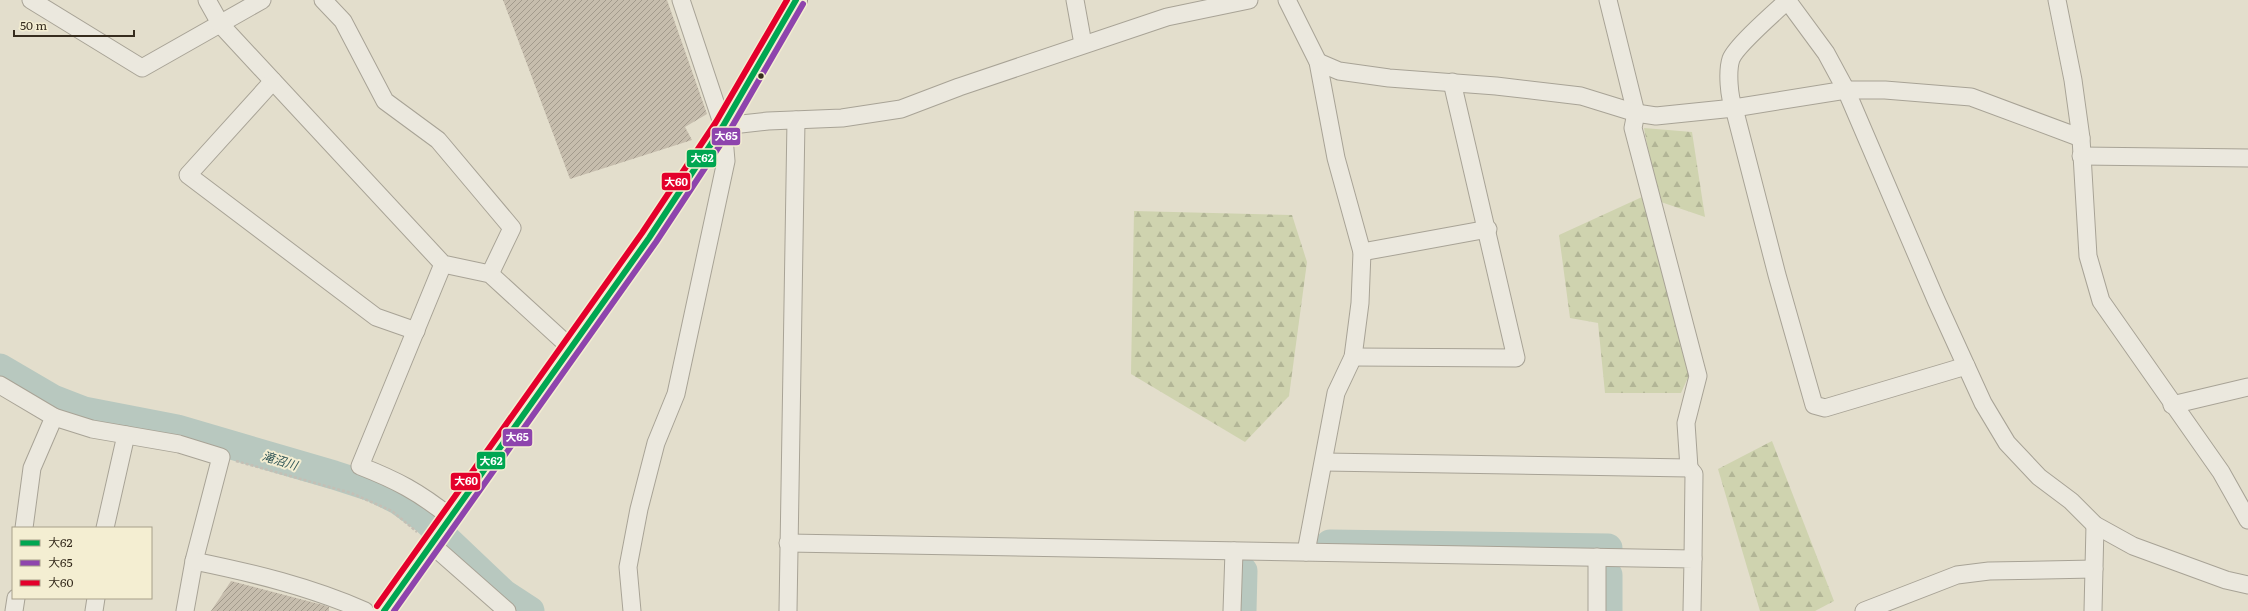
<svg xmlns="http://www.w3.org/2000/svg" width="2248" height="611" font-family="Literata,'Noto Sans JP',serif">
<defs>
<pattern id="forest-firs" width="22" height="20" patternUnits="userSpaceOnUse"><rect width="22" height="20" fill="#cfd3af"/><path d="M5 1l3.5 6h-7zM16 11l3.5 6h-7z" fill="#b2b596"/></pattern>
<pattern id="building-hatch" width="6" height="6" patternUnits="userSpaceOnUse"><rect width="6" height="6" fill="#c6bdad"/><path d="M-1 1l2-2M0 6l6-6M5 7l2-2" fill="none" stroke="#a29a8c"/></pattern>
</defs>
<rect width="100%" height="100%" fill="#e3decc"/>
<g fill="url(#forest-firs)">
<polygon points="1644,128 1692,132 1705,217 1658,201"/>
<polygon points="1642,197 1690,373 1681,393 1605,393 1598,323 1570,318 1559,235"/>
<polygon points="1134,211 1292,215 1307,262 1289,396 1245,442 1131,374"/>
<polygon points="1772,441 1834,601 1815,611 1760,611 1718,469"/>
</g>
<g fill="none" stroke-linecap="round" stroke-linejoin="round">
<g stroke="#b8c8bf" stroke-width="29">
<polyline points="0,368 53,399 84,411 177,429 334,475 374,488 398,500 426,520 504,594 530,611"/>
<polyline points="1330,544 1608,548"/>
<polyline points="1242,611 1243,571"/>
<polyline points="1608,611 1608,575"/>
</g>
</g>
<g fill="url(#building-hatch)">
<polygon points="503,0 667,0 707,114 685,127 692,140 570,179"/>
<polygon points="231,581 323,605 329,607 329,611 211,611"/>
</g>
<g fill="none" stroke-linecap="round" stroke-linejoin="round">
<defs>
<g id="street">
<polyline points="31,0 142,68 262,0"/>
<polyline points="207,0 221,25 443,264 490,274 572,349"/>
<polyline points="323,0 343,21 385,101 438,140 512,228 490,274"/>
<polyline points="1075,0 1083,44"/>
<polyline points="1287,0 1318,62 1336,158 1362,252 1360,303 1353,357 1336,393 1306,552"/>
<polyline points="1608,0 1636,113 1633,128 1698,376 1686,423 1689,468"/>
<polyline points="1787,0 1826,53 1846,90 1936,300 1983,403 2007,443 2039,477 2071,501 2095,525 2133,546 2226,580 2248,585"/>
<polyline points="2057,0 2073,80 2081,138 2088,256 2101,301 2221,472 2248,520"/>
<path d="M1787,1C1775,12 1736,46 1731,59C1727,71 1729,98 1734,108L1777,275L1814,405L1825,408L1966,366"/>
<polyline points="1318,62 1339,71 1389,78 1496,86 1581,96 1636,113 1656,116 1734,108 1846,90 1885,90 1971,97 2081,138"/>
<polyline points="273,81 188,175 376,317 416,331"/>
<polyline points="723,126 768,121 842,118 901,109 959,87 1167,17 1249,0"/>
<polyline points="2081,156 2248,158"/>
<polyline points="1362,252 1488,229"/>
<path d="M443,264L360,466C396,480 419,492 450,517"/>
<polyline points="1353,357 1516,358 1452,82"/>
<polyline points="0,385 54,417 92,429 179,444 221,457 194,561 185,611"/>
<polyline points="2172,405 2248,387"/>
<polyline points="1324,462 1689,468 1694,474 1693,559"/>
<polyline points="24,528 32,468 54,417"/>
<polyline points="105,528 126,435"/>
<polyline points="788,543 1693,559 1692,611"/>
<polyline points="431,544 507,611"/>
<polyline points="1597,557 1597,611"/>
<path d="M194,561C253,573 311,587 365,611"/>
<polyline points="14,611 16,598"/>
<polyline points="94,611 96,598"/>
<polyline points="632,611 628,567 639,509 656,443 676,394 726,161 723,126 681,0"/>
<polyline points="788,611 796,120"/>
<polyline points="1232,611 1234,551"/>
<polyline points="1864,611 1957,575 1989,571 2094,569"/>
<polyline points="2093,611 2095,525"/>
</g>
<polyline id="secondary" points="384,611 649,238 723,126 796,0"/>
</defs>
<use href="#street" stroke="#a8a396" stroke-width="19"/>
<use href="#secondary" stroke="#989286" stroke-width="24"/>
<polyline stroke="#c4bfb5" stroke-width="2.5" stroke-dasharray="3 2" stroke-linecap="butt" points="236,461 351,493 392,511 417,532"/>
<use href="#street" stroke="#ebe8de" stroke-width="17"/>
<use href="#secondary" stroke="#ebe8de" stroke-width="22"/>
<defs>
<polyline id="bus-1" points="384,611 649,238 723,126 796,0"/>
<polyline id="bus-2" points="394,611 656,242 730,130 803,4"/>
<polyline id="bus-3" points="377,606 642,233 716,122 787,0"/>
</defs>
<use href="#bus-1" stroke="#f4eed2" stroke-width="9"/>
<use href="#bus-2" stroke="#f4eed2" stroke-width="9"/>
<use href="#bus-3" stroke="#f4eed2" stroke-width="9"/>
<use href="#bus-1" stroke="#00a651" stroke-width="6"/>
<use href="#bus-2" stroke="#8e44ad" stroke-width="6"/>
<use href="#bus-3" stroke="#e4002b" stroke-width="6"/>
</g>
<circle fill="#362c1e" stroke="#f4eed2" stroke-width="1.5" cx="761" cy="76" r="3.5"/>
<g text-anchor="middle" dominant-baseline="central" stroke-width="4" stroke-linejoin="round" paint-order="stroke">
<g font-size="12" font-style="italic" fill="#2e5456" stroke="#f4eed2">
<text transform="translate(280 460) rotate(17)">滝沼川</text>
</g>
</g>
<g stroke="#f4eed2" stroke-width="1.5">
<rect x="711" y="127" width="30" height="19" rx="4" fill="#8e44ad"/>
<rect x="686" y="149" width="31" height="19" rx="4" fill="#00a651"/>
<rect x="661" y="172" width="30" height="19" rx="4" fill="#e4002b"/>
<rect x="502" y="428" width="31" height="19" rx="4" fill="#8e44ad"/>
<rect x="476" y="451" width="30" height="19" rx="4" fill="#00a651"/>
<rect x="450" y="472" width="31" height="19" rx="4" fill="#e4002b"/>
</g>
<g font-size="11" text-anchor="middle" font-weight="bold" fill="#fff">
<text x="726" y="140">大65</text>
<text x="702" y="162">大62</text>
<text x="676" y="186">大60</text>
<text x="517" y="441">大65</text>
<text x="491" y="465">大62</text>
<text x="466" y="485">大60</text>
</g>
<rect x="12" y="527" width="140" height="72" fill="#f4eed2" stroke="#a8a08a"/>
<rect x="20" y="540" width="20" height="6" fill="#00a651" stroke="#a8a08a"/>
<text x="48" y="547" font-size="12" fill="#362c1e">大62</text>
<rect x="20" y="560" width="20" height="6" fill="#8e44ad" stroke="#a8a08a"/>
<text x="48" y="567" font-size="12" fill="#362c1e">大65</text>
<rect x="20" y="580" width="20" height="6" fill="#e4002b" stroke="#a8a08a"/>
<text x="48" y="587" font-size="12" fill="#362c1e">大60</text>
<path d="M14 30v6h120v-6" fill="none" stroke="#362c1e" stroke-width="2"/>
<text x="20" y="30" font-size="12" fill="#362c1e" stroke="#f4eed2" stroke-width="3" paint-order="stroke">50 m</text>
</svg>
